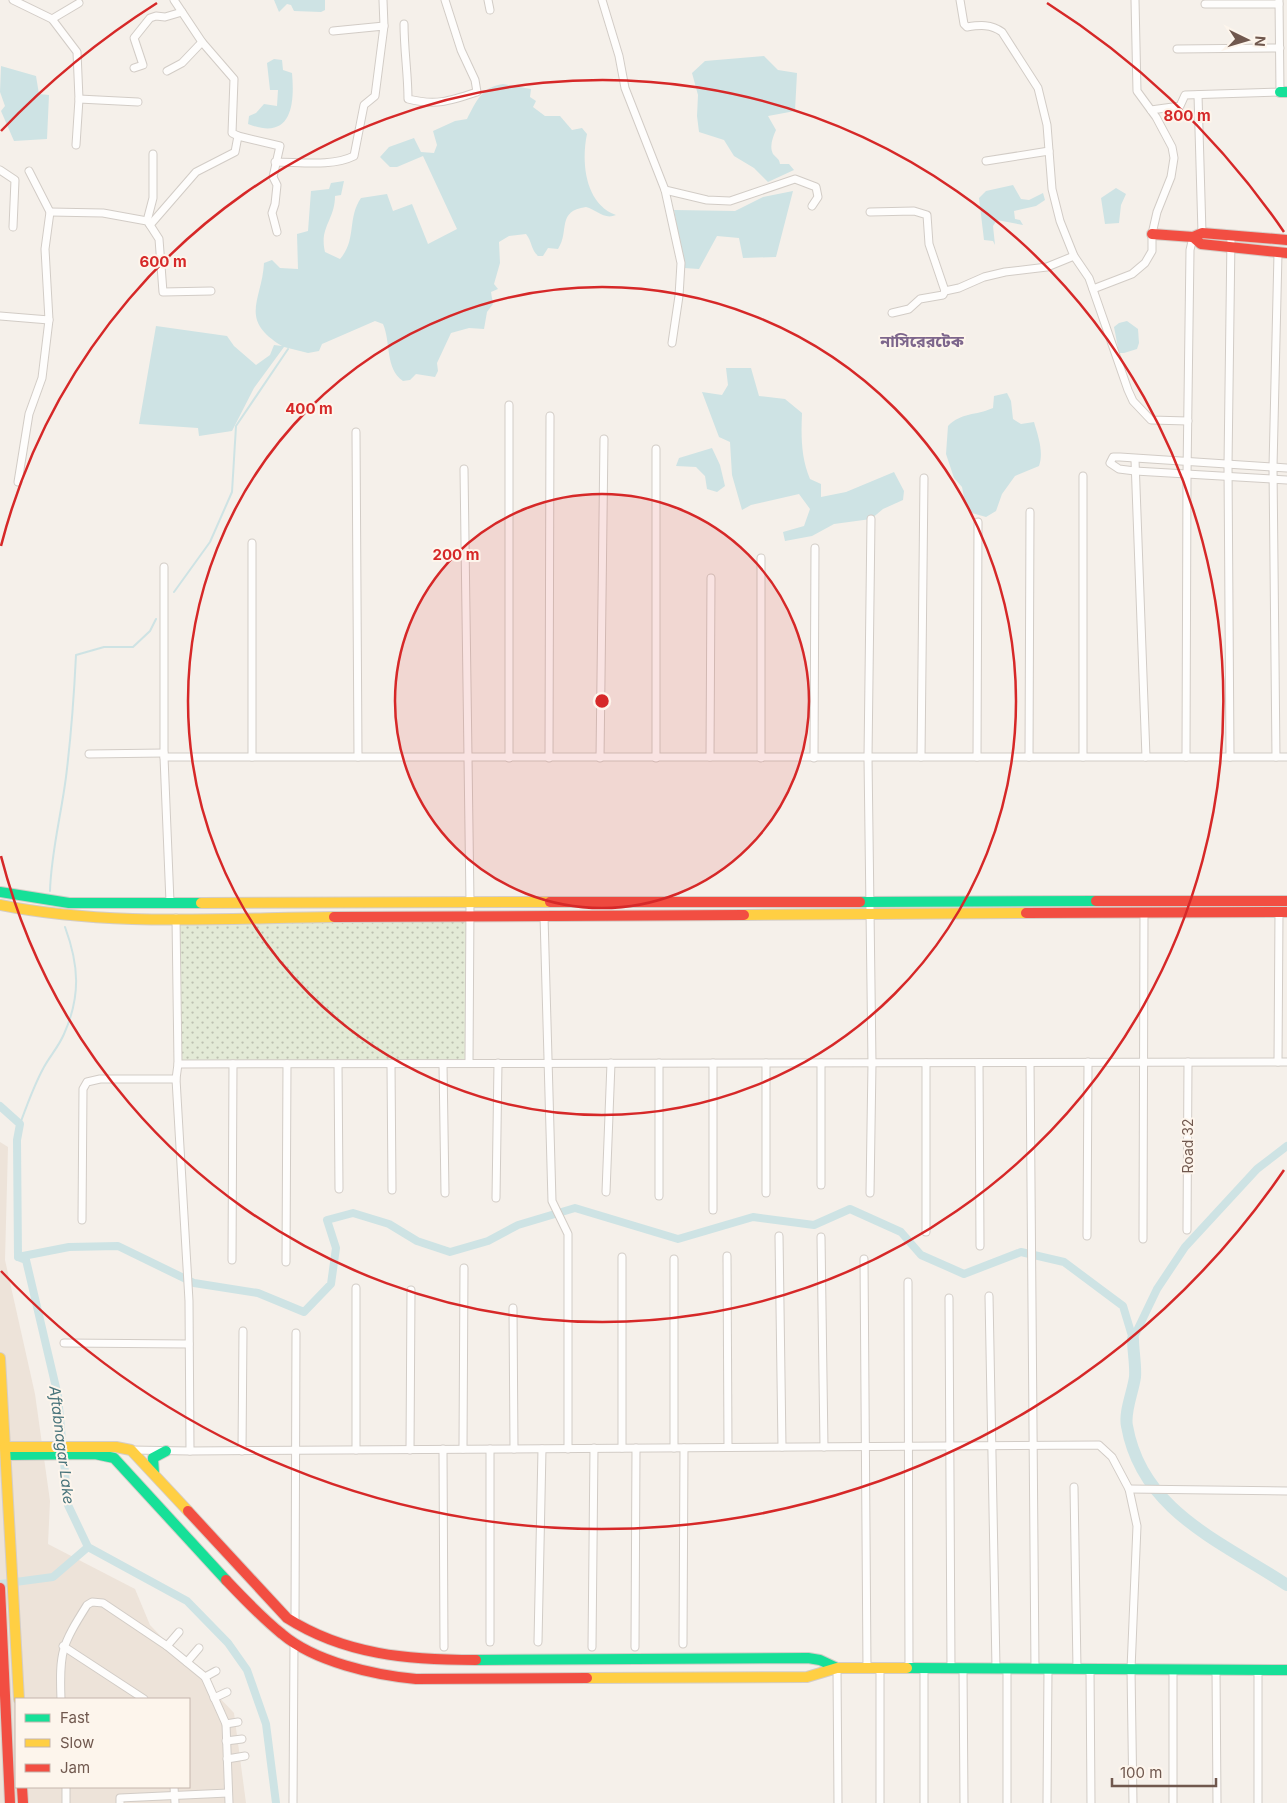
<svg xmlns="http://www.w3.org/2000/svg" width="1287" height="1803" font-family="Inter,'Noto Sans Bengali',sans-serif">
<defs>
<pattern id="grass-dots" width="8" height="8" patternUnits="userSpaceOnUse" patternTransform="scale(1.25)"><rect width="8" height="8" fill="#e3ead6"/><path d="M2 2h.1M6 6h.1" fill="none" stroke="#bcc0b0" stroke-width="1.8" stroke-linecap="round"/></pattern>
</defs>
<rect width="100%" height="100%" fill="#f5f0ea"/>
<path fill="#ede3d9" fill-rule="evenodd" d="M0,1142L8,1147L5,1260L35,1394L50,1501L48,1544L135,1589L150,1625L234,1713L246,1803H0ZM16,1699H189V1787H16Z"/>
<polygon fill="url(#grass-dots)" points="469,916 469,1063 178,1064 176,918"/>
<g fill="#cee3e4">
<polygon points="274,0 325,0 325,10 321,12 294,11 291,5 287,4 279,12"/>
<path d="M764,56L778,70L797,73L795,111L768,116L776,130C773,137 769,146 773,154C777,159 779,158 780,164H789L794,170L768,182L754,168L734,156L724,140L699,132L697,116L698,95L692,73L705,61Z"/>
<path d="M274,59L282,60L283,70L292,73C295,106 291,141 248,124L249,116L256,113L264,104L277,106L278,90H270L267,63Z"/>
<polygon points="1,66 36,76 39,94 49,95 47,139 14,141 1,111 5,106 0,92"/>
<path d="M503,84L531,89L530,97L536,101L533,107L545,116H560L572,130L582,128L587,134C581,162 585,204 616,215C604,220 597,210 586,207C556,211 570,231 558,249L548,248L543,256H538C531,250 532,241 526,234L509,236L499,242L500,263L494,284L498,289L491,292L493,304L487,312L484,329L469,328L451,333L437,363L438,371L435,377L416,374L410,380L403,381C385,369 391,342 383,324L375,321L322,344L319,351L308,353L284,347L254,388L232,431L199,436L198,428L139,424L156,326L227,336L234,346L256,365L270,355L274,345L282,346C238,319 262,301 264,263L272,260L280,268L298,269L297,234L308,231L311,191L329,189L331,183L344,181L341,195L335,196C335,220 319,227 325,252L340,259C357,240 347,218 361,198L387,194L393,211L412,204L428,244L457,229L423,156L397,167H390L380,157L389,147L414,138L421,152L434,153L437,145L433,131L455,121L467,119C476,102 481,87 503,84Z"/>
<polygon points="1013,185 1021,199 1029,200 1043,193 1045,200 1036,206 1014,211 1015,219 1020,220 1023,225 997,220 993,226 995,245 993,241 984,240 979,198 986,191"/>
<polygon points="1116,188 1126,194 1121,205 1119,223 1105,224 1101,198"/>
<polygon points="793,191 776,257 743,258 739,238 717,236 699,269 684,268 674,210 735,211 763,197"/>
<polygon points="1127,321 1138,329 1139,343 1137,349 1124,353 1119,353 1114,327 1119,323"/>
<path d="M726,368H751L759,396L785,399L802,413C801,436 801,458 810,479L821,484V497L846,492L894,472L904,491L903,500L883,509L871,519L834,524L812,536L785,541L783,532L804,526L810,509L799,494L751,505L742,510L732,475L730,442L719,437L702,392L722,395L728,385Z"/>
<path d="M1007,393L1011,401L1013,419L1021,424L1034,422C1038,436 1044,452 1039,466L1015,476L1002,494L996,511L986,517L972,513L965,502L962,487L954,478L946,454L948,426C962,412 975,416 993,408L994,396Z"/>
<polygon points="712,448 720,465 725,486 717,492 707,489 705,476 696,467 676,466 679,458"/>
</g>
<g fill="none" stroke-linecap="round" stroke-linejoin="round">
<g stroke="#cee3e4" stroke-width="2">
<polyline points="174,592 210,542 232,492 236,426 288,349"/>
<path d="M50,891C51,853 61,816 66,777C71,737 74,696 76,655L104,647H133L150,631L156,619"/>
<path d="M20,1124C27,1105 34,1085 44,1067C50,1056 59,1046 64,1034C81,996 79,965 65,927"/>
</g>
<g stroke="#cee3e4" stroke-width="8">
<polyline points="0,1106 20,1124 17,1140 18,1257 26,1260 58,1396 68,1505 88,1547 187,1601 228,1643 247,1670 266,1724 276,1803"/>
<polyline points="18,1257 69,1247 118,1246 194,1283 258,1293 304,1312 331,1284 336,1248 327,1220 353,1213 389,1224 417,1241 450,1252 488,1241 518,1225 575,1208 678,1239 753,1217 814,1225 850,1209 901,1232 921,1255 964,1274 1021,1252 1064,1262 1123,1306 1133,1339 1157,1289 1185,1247 1257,1169 1287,1146"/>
<polyline points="0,1584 53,1577 88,1547"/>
</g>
<path stroke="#cee3e4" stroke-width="12" d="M1133,1339C1133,1351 1136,1365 1135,1377C1133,1392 1124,1412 1127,1426C1142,1512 1223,1542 1287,1585"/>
<defs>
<g id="street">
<polyline points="13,0 52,19 77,52 79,99 76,145"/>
<polyline points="174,0 202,42 234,79 232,133 238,136 235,152 196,172 150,225 159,239 163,292 211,291"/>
<polyline points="383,0 384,26"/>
<polyline points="488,0 490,10"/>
<polyline points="602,0 619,56 625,88 665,190 681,263 679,296 672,343"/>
<path d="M960,0L964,24L967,27C980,25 991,24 1002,32L1038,88L1047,125L1052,189L1060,221L1074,256L1089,278L1128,390L1133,401L1151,420L1188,421"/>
<polyline points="1205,4 1279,4"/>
<polyline points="52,19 79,3"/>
<path d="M404,24C404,50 408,74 408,99C436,106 450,101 477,92L475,80L461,50L445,0"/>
<polyline points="1177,49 1280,48"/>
<polyline points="134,68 143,65 134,38 150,18 156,16 165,17 182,12"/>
<polyline points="167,71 182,63 202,42"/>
<polyline points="1198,95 1202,233"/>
<polyline points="79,99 138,102"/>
<polyline points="1151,110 1180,106 1185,95 1280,92 1279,0"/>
<polyline points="238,136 280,146 273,177 277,185 275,204 272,213 277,232"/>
<polyline points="986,161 1049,151"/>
<path d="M275,162C300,162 332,167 354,156L364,105L375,96L384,26L333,31"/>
<polyline points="0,170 15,180 13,227"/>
<polyline points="665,190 707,200 730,201 795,179 816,187 818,197 812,206"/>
<polyline points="50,212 103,213 147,221 150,225"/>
<polyline points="870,212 914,211 927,215 929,244 945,291"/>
<polyline points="147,221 153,198 153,154"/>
<polyline points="1093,289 1132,274 1145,263 1152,251 1152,234 1157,212 1171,177 1174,158 1172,147 1156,117 1137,91 1135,0"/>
<polyline points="892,313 909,309 920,299 943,295 945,291 959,288 984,277 1005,272 1047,267 1074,256"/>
<polyline points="0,316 49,320 45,249 50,212 29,171"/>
<polyline points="356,432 358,757"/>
<polyline points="1135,460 1146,757"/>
<polyline points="1287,468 1120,457 1113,457 1110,463 1119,469 1135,471 1287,480"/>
<polyline points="464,469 470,902 469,1063"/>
<polyline points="18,482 29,414 42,378 49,320"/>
<polyline points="252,543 252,757"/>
<polyline points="89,754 164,753"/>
<polyline points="164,757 164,567"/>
<polyline points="710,757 711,578"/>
<polyline points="921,757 924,478"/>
<polyline points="977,757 978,522"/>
<polyline points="1029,757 1030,512"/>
<polyline points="1083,757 1083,476"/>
<polyline points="1186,757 1187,475 1190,250 1193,237"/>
<polyline points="1230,757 1228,465 1231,236"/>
<polyline points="1276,757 1273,467 1278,253"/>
<polyline points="509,758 509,405"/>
<polyline points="549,758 550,416"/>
<polyline points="600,758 604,439"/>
<polyline points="656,758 656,449"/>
<polyline points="761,758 761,558"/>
<polyline points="814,758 815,548"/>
<polyline points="170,902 164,757 1287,757"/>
<polyline points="544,916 552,1201 568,1234 568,1449"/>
<polyline points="176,918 178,1064 176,1079 189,1301 190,1451"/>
<polyline points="1278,1062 1279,912"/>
<polyline points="713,1063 713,1210"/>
<polyline points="821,1063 821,1185"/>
<polyline points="926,1063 926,1232"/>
<polyline points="979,1063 980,1246"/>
<polyline points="1030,1063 1035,1669"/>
<polyline points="178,1064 1287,1062"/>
<polyline points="338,1064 339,1189"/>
<polyline points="391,1064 392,1190"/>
<polyline points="443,1064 445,1193"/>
<polyline points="606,1192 611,1063"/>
<polyline points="766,1193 766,1063"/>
<polyline points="870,1193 872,1063 868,757 871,519"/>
<polyline points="659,1196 659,1063"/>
<polyline points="496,1198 498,1063"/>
<polyline points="82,1220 83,1089 87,1082 100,1079 176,1079"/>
<polyline points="1187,1230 1188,1062"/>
<polyline points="779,1236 782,1447"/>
<polyline points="1087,1236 1088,1062"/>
<polyline points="821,1237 824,1447"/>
<polyline points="1143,1239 1144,913"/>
<polyline points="727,1256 728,1447"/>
<polyline points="622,1257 622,1448"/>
<polyline points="864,1259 867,1668"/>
<polyline points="232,1260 233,1064"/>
<polyline points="286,1262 287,1064"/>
<polyline points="908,1282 909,1668"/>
<polyline points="989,1296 996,1668"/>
<polyline points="949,1298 951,1668"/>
<polyline points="513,1308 514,1449"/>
<polyline points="64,1343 189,1344"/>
<polyline points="674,1448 674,1259"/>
<polyline points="443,1449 444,1647"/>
<polyline points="463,1449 464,1268"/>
<polyline points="131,1450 190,1451 1099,1445 1112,1457 1129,1489 1137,1526 1131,1669 1133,1803"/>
<polyline points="356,1450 356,1288"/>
<polyline points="410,1450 411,1290"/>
<polyline points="242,1451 243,1331"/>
<polyline points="1074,1487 1077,1669"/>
<polyline points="1129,1489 1287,1491"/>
<polyline points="295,1623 296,1333"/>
<polyline points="490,1642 490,1449"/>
<polyline points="538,1642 542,1449"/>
<polyline points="683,1644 684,1448"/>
<polyline points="63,1646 144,1699"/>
<polyline points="167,1646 179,1632"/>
<polyline points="592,1647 594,1448"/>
<polyline points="635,1647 636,1448"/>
<polyline points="187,1662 199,1648"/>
<polyline points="837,1668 838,1803"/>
<polyline points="880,1668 880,1803"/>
<polyline points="924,1668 924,1803"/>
<polyline points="963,1668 964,1803"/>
<polyline points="1090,1669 1091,1803"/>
<polyline points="1173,1669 1173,1803"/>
<polyline points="1216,1669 1217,1803"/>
<polyline points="205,1677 216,1671"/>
<polyline points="214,1698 227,1692"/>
<path d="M61,1699C59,1651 62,1645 87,1605L92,1602L103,1603L167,1646L205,1677L226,1724L229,1803"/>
<polyline points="226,1724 238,1722"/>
<polyline points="226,1741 242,1739"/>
<polyline points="227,1759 245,1756"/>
<polyline points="66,1787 66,1803"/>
<polyline points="174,1787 175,1803"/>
<polyline points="120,1803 120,1798 228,1793"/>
<polyline points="293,1803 294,1643"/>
<polyline points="1007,1803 1007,1669"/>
<polyline points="1047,1803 1048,1669"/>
<polyline points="1258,1803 1258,1669"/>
</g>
<g id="fast">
<polyline points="1280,92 1287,92"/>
<polyline points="0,892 69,903 201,903"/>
<polyline points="860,902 1096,901"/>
<polyline points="6,1455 95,1454 114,1458 226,1580"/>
<polyline points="154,1473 153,1458 166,1451"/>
<polyline points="476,1660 808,1658 820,1660 837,1668"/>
<polyline points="907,1668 1287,1670"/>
</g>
<g id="slow">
<polyline points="201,903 550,902"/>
<path d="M0,905C108,927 225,918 334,917"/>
<polyline points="744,915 1026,913"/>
<polyline points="0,1358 19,1699"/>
<polyline points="5,1447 116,1447 131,1450 188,1511"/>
<polyline points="587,1678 807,1677 837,1668 907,1668"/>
</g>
<g id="jam">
<polyline points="1152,234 1193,237 1202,233 1287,240"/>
<polyline points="1193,237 1201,244 1287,253"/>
<polyline points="1096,901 1287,901"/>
<polyline points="550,902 860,902"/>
<polyline points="1026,913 1287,912"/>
<polyline points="334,917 744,915"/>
<path d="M188,1511L287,1618C345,1655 409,1660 476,1660"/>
<path d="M226,1580C243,1598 262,1618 282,1634C315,1662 374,1675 416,1679L587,1678"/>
<polyline points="0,1588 10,1803"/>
<polyline points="22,1787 23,1803"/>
</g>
</defs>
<use href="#street" stroke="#d2ccc6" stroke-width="9"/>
<use href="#fast" stroke="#d4cdc7" stroke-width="12"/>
<use href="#slow" stroke="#d4cdc7" stroke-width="12"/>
<use href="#jam" stroke="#d4cdc7" stroke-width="12"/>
<use href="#street" stroke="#fefdfc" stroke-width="7"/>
<use href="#fast" stroke="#16e098" stroke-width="10"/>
<use href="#slow" stroke="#ffcf43" stroke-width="10"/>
<use href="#jam" stroke="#f24e42" stroke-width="10"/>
</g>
<circle cx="602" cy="701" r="207" fill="#d62828" fill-opacity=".12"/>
<g fill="none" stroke="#d62828" stroke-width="2.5">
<circle cx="602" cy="701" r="207"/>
<circle cx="602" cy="701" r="414"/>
<path d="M1 546A621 621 0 1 1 1 856"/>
<path d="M1284 1170A828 828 0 0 1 1 1271M1 131A828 828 0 0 1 157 3M1047 3A828 828 0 0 1 1284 232"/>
</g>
<g text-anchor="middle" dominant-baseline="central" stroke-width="4" stroke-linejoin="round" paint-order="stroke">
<g font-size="14" fill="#70584e" stroke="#fdf5ec">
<text transform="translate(1187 1146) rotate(-90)">Road 32</text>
</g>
<g font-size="15" font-style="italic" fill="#47737a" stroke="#fdf5ec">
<text transform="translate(62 1445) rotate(83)">Aftabnagar Lake</text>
</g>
<g font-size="16" font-weight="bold" fill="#7d668c" stroke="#fdf5ec">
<text x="922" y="341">নাসিরেরটেক</text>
</g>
</g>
<circle cx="602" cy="701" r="8" fill="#d62828" stroke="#fdf5ec" stroke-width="2.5"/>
<g font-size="15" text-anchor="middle" font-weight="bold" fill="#d62828" stroke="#fdf5ec" stroke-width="4" stroke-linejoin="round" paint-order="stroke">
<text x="1187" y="121">800 m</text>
<text x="163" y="267">600 m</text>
<text x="309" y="414">400 m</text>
<text x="456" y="560">200 m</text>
</g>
<rect x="15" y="1698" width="175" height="90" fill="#fdf5ec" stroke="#c5b6ad"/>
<rect x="25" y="1714" width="25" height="8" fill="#16e098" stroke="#c5b6ad"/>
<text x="60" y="1723" font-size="15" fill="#70584e">Fast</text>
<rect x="25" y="1739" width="25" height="8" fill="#ffcf43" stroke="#c5b6ad"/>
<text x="60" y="1748" font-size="15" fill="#70584e">Slow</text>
<rect x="25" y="1764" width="25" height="8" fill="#f24e42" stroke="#c5b6ad"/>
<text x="60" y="1773" font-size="15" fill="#70584e">Jam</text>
<g transform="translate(1247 40) rotate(95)" stroke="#fdf5ec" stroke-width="4" paint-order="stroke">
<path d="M0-4L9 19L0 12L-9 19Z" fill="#70584e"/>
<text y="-8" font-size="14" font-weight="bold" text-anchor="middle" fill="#70584e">N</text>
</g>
<path d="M1112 1778v8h104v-8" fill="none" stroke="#70584e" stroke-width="2.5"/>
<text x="1120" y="1778" font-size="15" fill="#70584e" stroke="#fdf5ec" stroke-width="4" paint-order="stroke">100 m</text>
</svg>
